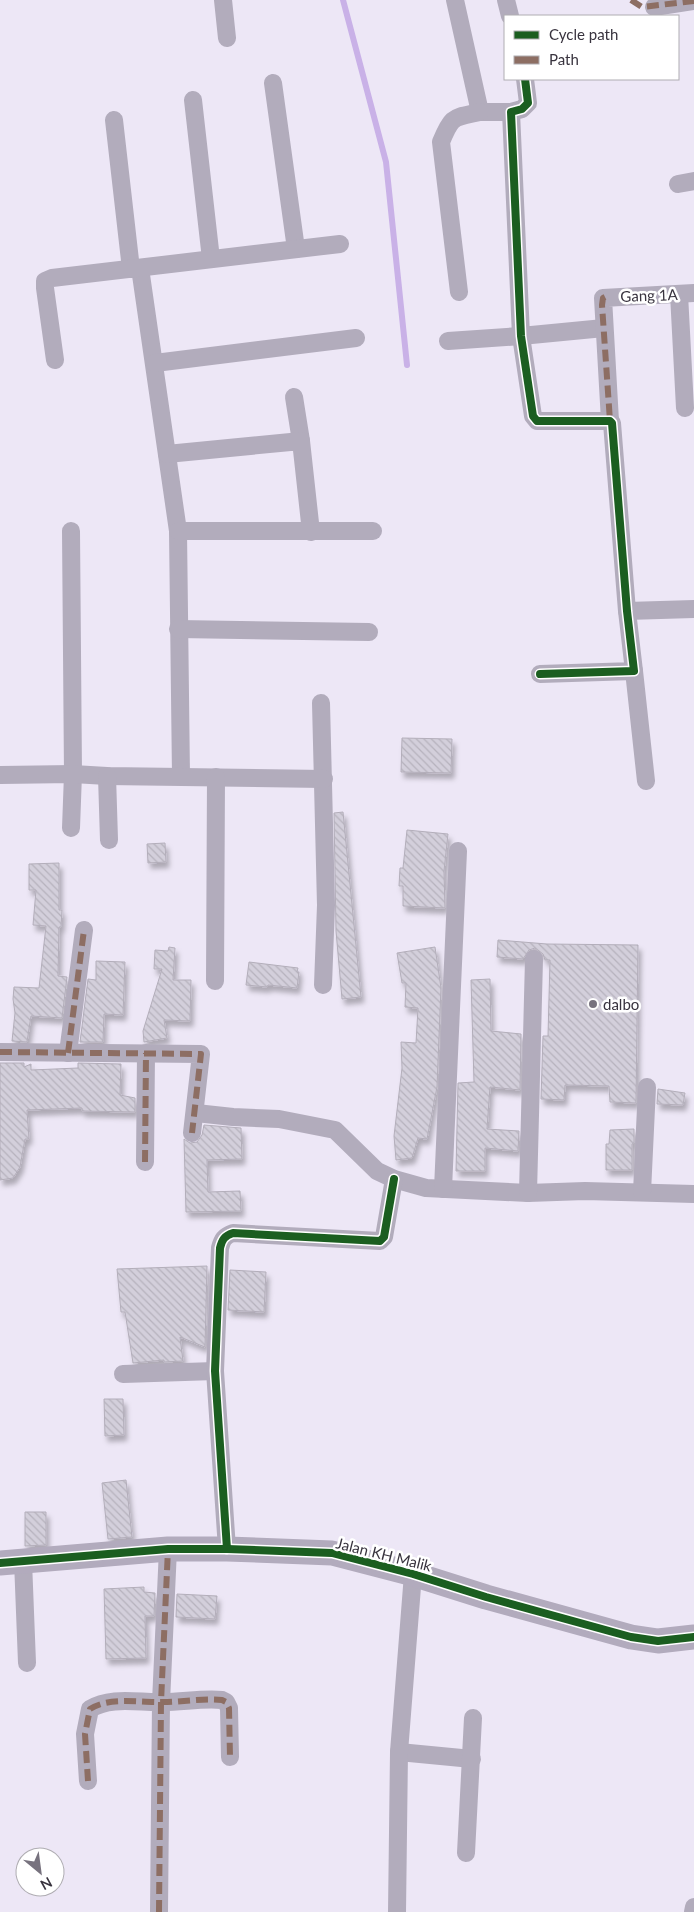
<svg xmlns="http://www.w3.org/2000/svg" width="694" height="1912" font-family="Lato,sans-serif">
<defs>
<pattern id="building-back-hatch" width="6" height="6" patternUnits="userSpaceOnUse" patternTransform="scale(1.25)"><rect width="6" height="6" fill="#d3cfdb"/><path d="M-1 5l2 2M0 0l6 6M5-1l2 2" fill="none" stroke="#b6b2bd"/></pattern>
<filter id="shadow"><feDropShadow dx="3" dy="5.5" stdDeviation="2.5" flood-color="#0004"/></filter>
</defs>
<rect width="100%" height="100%" fill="#ede7f6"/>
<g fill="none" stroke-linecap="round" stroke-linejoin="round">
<polyline stroke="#c9b1e7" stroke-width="6" points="343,0 386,162 407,365"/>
</g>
<g fill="url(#building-back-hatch)" stroke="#b3aeba" filter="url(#shadow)">
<polygon points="402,738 452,739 451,773 401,772"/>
<polygon points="343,812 361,997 342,999 336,931 334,813"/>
<polygon points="407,830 448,834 444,871 445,908 403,906 403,886 399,886 400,868 403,868"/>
<polygon points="165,843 166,862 148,863 147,844"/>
<polygon points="59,863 59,910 62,910 61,927 59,927 58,976 67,977 62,1018 31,1016 27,1042 12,1041 15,1013 13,999 14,987 39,988 46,926 33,925 36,890 29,890 29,864"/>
<polygon points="498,940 547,944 638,945 636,1103 610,1102 609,1086 565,1085 564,1100 541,1099 543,1036 548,1036 550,960 545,960 543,954 535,948 529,950 523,959 497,957"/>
<polygon points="169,947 175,948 173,980 191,980 190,1021 164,1020 167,1038 144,1042 143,1031 162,969 154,969 155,950 168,951"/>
<polygon points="435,947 441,988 437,1087 427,1139 418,1138 412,1158 396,1160 394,1136 402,1068 401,1042 416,1043 418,1008 405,1007 406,983 402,983 397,953"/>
<polygon points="96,961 125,962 123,1015 104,1014 103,1042 80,1042 88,979 96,980"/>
<polygon points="249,962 298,968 297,972 299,972 297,988 268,985 267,987 246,985"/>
<polygon points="490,979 491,1031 521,1034 520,1090 490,1087 487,1129 519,1131 518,1151 485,1148 485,1171 456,1171 458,1083 474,1082 471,980"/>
<polygon points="0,1063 24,1063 24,1067 31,1064 31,1070 78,1068 78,1063 121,1064 120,1095 135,1098 135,1112 82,1111 82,1108 27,1110 29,1139 25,1139 20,1167 13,1178 0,1180"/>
<polygon points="658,1089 685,1093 683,1105 657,1104"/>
<polygon points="204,1125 241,1128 242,1159 207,1160 208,1192 240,1191 241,1211 186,1212 184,1139 190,1143 197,1142 202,1135"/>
<polygon points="634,1129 634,1143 632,1144 632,1170 606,1170 606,1144 609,1144 610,1130"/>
<polygon points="207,1266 205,1347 180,1337 183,1361 164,1362 164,1360 133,1363 125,1312 121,1312 117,1269"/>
<polygon points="230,1270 266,1272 264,1312 228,1310"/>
<polygon points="104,1399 123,1399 124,1435 105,1436"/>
<polygon points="126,1480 132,1537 108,1539 102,1483"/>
<polygon points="25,1512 46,1512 46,1545 25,1546"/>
<polygon points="144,1587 144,1592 155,1593 154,1616 145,1616 146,1658 106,1659 104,1589"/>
<polygon points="177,1594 217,1596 215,1619 176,1617"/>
</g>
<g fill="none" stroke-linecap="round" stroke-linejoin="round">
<g stroke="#b2acbc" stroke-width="18">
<polyline points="223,0 227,38"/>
<polyline points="455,0 480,112 511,112"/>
<polyline points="506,0 510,16"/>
<polyline points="654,7 694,1"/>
<polyline points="525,79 528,103 522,109 511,112 521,336 533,416 537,421 610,421 612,423 627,611 634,671 540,674"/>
<polyline points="273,83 296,249"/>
<polyline points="193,100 211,259"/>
<polyline points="114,120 131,269"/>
<polyline points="678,184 694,181"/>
<polyline points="140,268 178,531 181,776"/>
<path d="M459,292L441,142C452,115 453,118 480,112"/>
<polyline points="679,294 685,408"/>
<polyline points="448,341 521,336 604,328"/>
<polyline points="55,360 45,288 45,281 52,278 340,244"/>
<polyline points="155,363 356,338"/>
<polyline points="294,397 301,441"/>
<polyline points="610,421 603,298 694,293"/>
<polyline points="167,454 301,441 311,532"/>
<polyline points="71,531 73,774 71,828"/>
<polyline points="178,531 373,531"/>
<polyline points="627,611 694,609"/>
<polyline points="178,629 369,632"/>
<polyline points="634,671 646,781"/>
<polyline points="321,703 326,905 323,985"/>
<polyline points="0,775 73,774 107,776 324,779"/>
<polyline points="107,776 109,840"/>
<polyline points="215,981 216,777"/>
<polyline points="0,1052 201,1054 192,1133"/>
<polyline points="68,1053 84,930"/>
<polyline points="196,1113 233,1117 279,1119 335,1130 377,1171 394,1179 426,1188 528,1193 585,1191 694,1194"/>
<polyline points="145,1162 146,1053"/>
<polyline points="443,1189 458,851"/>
<polyline points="642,1192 647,1087"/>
<polyline points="528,1193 534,959"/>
<polyline points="123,1374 215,1371"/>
<path d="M227,1549L215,1371L220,1248C222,1240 224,1236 233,1233L380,1241L384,1237L394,1179"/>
<polyline points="23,1561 27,1663"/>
<polyline points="399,1752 472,1759"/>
<path d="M88,1781L85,1734L90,1709C111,1696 139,1703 163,1702C183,1702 203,1698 222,1700L226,1702L229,1708L230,1757"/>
<polyline points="466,1853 473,1718"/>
<polyline points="159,1912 161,1702 168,1549"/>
<polyline points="397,1912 399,1752 413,1574"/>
<polyline points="693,1912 694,1907"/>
</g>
<polyline stroke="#b2abbd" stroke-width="25" points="0,1563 168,1549 227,1549 332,1553 413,1574 486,1597 631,1637 658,1641 694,1637"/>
<g stroke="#8d6e63" stroke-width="6" stroke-dasharray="12 6" stroke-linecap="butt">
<polyline points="631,0 642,7 694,1"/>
<polyline points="605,297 603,298 602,305 610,421"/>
<polyline points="0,1052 201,1054 192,1133"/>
<polyline points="68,1053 84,930"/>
<polyline points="145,1162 146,1053"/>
<path d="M88,1781L85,1734L90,1709C111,1696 139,1703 163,1702C183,1702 203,1698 222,1700L226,1702L229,1708L230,1757"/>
<polyline points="159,1912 161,1702 168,1549"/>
</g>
<defs>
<g id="cycleway">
<polyline points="525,79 528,103 522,109 511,112 521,336 533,416 537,421 610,421 612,423 627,611 634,671 540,674"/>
<path d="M227,1549L215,1371L220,1248C222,1240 224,1236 233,1233L380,1241L384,1237L394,1179"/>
<polyline points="0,1563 168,1549 227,1549 332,1553 413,1574 486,1597 631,1637 658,1641 694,1637"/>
</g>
</defs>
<use href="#cycleway" stroke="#fff" stroke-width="11"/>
<use href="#cycleway" stroke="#1b5e20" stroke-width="8"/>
</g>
<circle fill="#77727e" stroke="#fff" stroke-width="2" cx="593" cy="1004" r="5"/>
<g text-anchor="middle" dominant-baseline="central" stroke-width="5" stroke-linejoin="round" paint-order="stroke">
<g font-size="15" fill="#38333e" stroke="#fff">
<text transform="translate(649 295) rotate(-2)">Gang 1A</text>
<text transform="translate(384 1554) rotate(14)">Jalan KH Malik</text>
</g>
<g font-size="15" fill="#38333e" stroke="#fff" text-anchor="start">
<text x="603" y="1004">dalbo</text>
</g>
</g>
<rect x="504" y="15" width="175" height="65" fill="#ffffff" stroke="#afadb2"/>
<rect x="514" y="31" width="25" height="8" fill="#1b5e20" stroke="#afadb2"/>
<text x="549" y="40" font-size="15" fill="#38333e">Cycle path</text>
<rect x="514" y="56" width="25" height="8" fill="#8d6e63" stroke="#afadb2"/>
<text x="549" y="65" font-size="15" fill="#38333e">Path</text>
<g transform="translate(40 1872) rotate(151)"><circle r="24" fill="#ffffff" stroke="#afadb2"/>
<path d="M0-4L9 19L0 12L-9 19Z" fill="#77727e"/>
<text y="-8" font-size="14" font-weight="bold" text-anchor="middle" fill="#38333e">N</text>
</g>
</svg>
